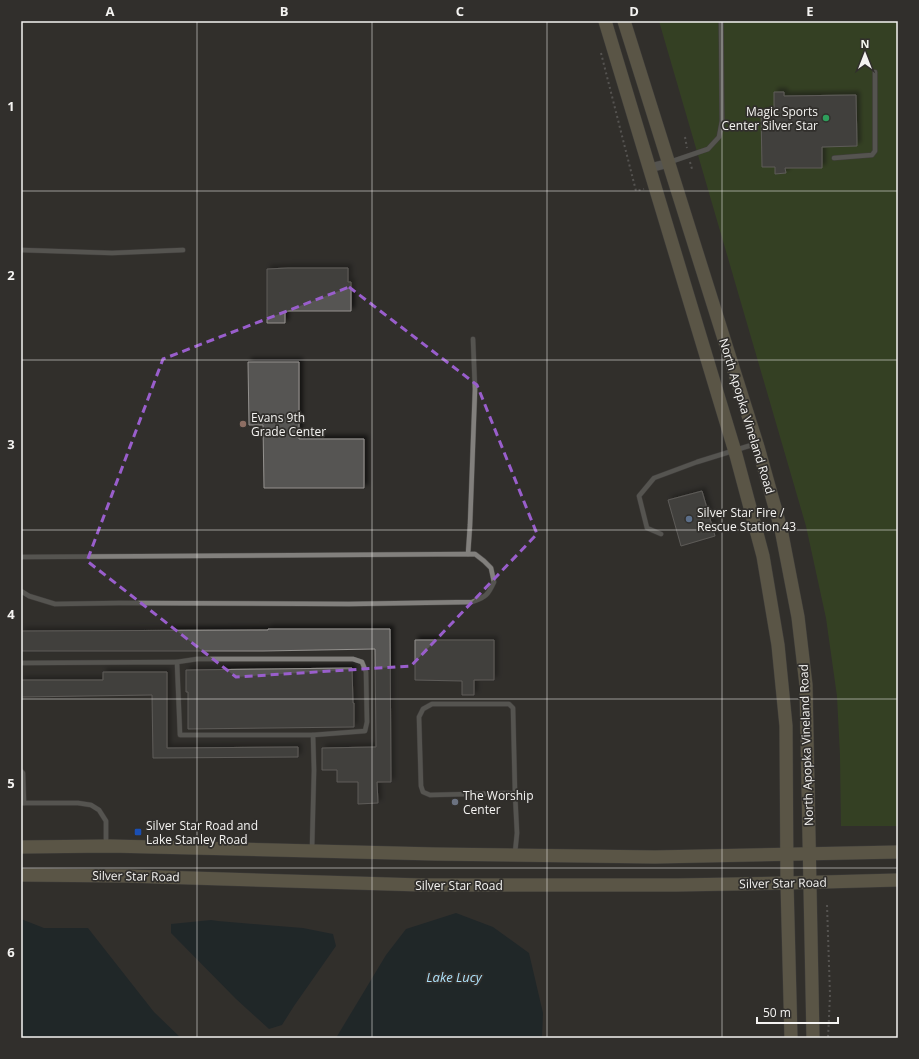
<svg xmlns="http://www.w3.org/2000/svg" width="919" height="1059" font-family="'Open Sans',sans-serif">
<defs>
<filter id="shadow"><feDropShadow dx="3.5" dy="-3.5" stdDeviation="2" flood-color="#0009"/></filter>
</defs>
<rect width="100%" height="100%" fill="#312f2c"/>
<polygon fill="#395619" points="659,21 898,21 898,826 841,826 840,755 837,696 826,618 806,526"/>
<g fill="#0d1d24">
<polygon points="456,913 493,927 529,953 543,1013 542,1038 336,1038 386,955 406,929"/>
<polygon points="21,919 44,928 88,928 154,1012 181,1038 21,1038"/>
<polygon points="211,920 218,921 303,928 333,934 336,946 294,1006 282,1025 269,1029 236,999 171,933 171,924"/>
</g>
<g fill="#575553" stroke="#93918e" filter="url(#shadow)">
<polygon points="774,92 784,92 784,96 856,95 857,146 822,147 822,168 785,168 786,173 775,174 775,167 762,167 761,113 774,112"/>
<polygon points="288,268 348,268 348,282 351,282 351,311 285,311 285,323 267,323 267,269"/>
<polygon points="248,362 299,362 299,439 364,439 364,488 264,488 263,425 249,425"/>
<polygon points="702,491 715,536 681,546 668,500"/>
<polygon points="268,629 390,629 391,782 377,782 378,803 358,804 358,782 337,782 337,770 322,770 322,748 376,747 375,649 263,651 21,651 21,631 268,630"/>
<polygon points="415,640 494,640 494,680 474,680 474,695 462,695 462,681 415,680"/>
<polygon points="352,668 353,703 354,703 354,727 188,729 188,692 186,692 186,670"/>
<polygon points="103,672 167,672 167,748 298,747 298,757 153,758 152,695 21,697 21,680 103,680"/>
</g>
<g fill="none" stroke-linecap="round" stroke-linejoin="round">
<defs>
<g id="lane">
<polyline points="834,158 872,155 875,151 875,72"/>
<polyline points="670,162 708,149 719,137 722,121 721,21"/>
<polyline points="21,250 112,253 183,250"/>
<polyline points="661,534 647,528 639,496 654,478 697,462 755,444"/>
<polyline points="468,554 470,525 475,389 473,339"/>
<path d="M21,557L475,554L484,561L491,568L494,582C488,595 486,597 472,602L349,604L119,603L55,604L29,596L21,591"/>
<polyline points="177,662 197,659 353,659 362,662 366,672 367,722 365,731 313,735"/>
<polyline points="21,663 177,662 180,735 313,735 314,770 312,849"/>
<polyline points="21,771 23,773 24,803"/>
<polyline points="515,793 430,795 423,792 421,786 419,717 423,709 432,704 509,704 513,708 515,793 517,833 515,853"/>
<polyline points="21,803 78,803 91,805 99,810 106,821 106,844"/>
</g>
<polyline id="street" points="650,168 669,163"/>
<g id="secondary">
<polyline points="605,21 736,455 763,556 778,645 786,726 787,883 791,1038"/>
<polyline points="624,21 758,447 781,529 798,617 806,685 813,1038"/>
<polyline points="21,847 110,846 435,854 655,857 898,852"/>
<polyline points="21,875 126,876 421,885 677,885 787,883 898,880"/>
</g>
</defs>
<use href="#lane" stroke="#4e4c4a" stroke-width="5.5"/>
<use href="#street" stroke="#4e4c4a" stroke-width="10"/>
<use href="#secondary" stroke="#4e4c4a" stroke-width="14"/>
<g stroke="#817f7d" stroke-width="2" stroke-dasharray="2 3" stroke-linecap="butt">
<polyline points="601,53 636,191 644,189"/>
<polyline points="685,137 687,148"/>
<polyline points="690,162 692,169"/>
<polyline points="827,905 830,995 828,1038"/>
</g>
<use href="#lane" stroke="#82807d" stroke-width="4.5"/>
<use href="#street" stroke="#82807d" stroke-width="9"/>
<use href="#secondary" stroke="#8c8466" stroke-width="13"/>
</g>
<path d="M0 0H919V1059H0ZM349,287L477,385L537,534L411,666L236,677L87,561L163,359Z" fill="#312f2c" fill-opacity=".55" fill-rule="evenodd"/>
<path fill="none" stroke="#995ecc" stroke-width="3" stroke-dasharray="8 5" stroke-linejoin="round" d="M349,287L477,385L537,534L411,666L236,677L87,561L163,359Z"/>
<path fill="none" stroke="#f4f3f1" stroke-width="1" stroke-opacity="0.55" d="M197,21V1038M372,21V1038M547,21V1038M722,21V1038M21,191H898M21,360H898M21,530H898M21,699H898M21,868H898"/>
<circle fill="#2e9e5b" stroke="#312f2c" stroke-width="1.5" cx="826" cy="118" r="4"/>
<circle fill="#8d6e63" stroke="#312f2c" stroke-width="1.5" cx="243" cy="424" r="4"/>
<circle fill="#5c6f8a" stroke="#312f2c" stroke-width="1.5" cx="689" cy="519" r="4"/>
<circle fill="#6b7280" stroke="#312f2c" stroke-width="1.5" cx="455" cy="802" r="4"/>
<rect fill="#1a4fb4" stroke="#312f2c" stroke-width="1.5" x="134" y="828" width="8" height="8" rx="2"/>
<g text-anchor="middle" dominant-baseline="central" stroke-width="3.5" stroke-linejoin="round" paint-order="stroke">
<g font-size="12" fill="#f4f3f1" stroke="#312f2c" text-anchor="start">
<text x="818" y="111" text-anchor="end">Magic Sports<tspan x="818" dy="14">Center Silver Star</tspan></text>
<text x="251" y="417">Evans 9th<tspan x="251" dy="14">Grade Center</tspan></text>
<text x="697" y="512">Silver Star Fire /<tspan x="697" dy="14">Rescue Station 43</tspan></text>
<text x="463" y="795">The Worship<tspan x="463" dy="14">Center</tspan></text>
<text x="146" y="825">Silver Star Road and<tspan x="146" dy="14">Lake Stanley Road</tspan></text>
</g>
<g font-size="12" fill="#f4f3f1" stroke="#312f2c">
<text transform="translate(747 416) rotate(73)">North Apopka Vineland Road</text>
<text transform="translate(806 745) rotate(-92)">North Apopka Vineland Road</text>
<text transform="translate(136 876) rotate(1)">Silver Star Road</text>
<text transform="translate(783 883) rotate(-1)">Silver Star Road</text>
<text x="459" y="885">Silver Star Road</text>
</g>
<g font-size="13" font-style="italic" fill="#ade1fa" stroke="#312f2c">
<text x="454" y="977">Lake Lucy</text>
</g>
</g>
<rect width="919" height="1059" fill="none" stroke="#312f2c" stroke-width="44"/>
<g transform="translate(865 54)" stroke="#312f2c" stroke-width="3" paint-order="stroke">
<path d="M0-3L7 15L0 10L-7 15Z" fill="#f4f3f1"/>
<text y="-6" font-size="11" font-weight="bold" text-anchor="middle" fill="#f4f3f1">N</text>
</g>
<path d="M757 1017v6h81v-6" fill="none" stroke="#f4f3f1" stroke-width="2"/>
<text x="763" y="1017" font-size="12" fill="#f4f3f1" stroke="#312f2c" stroke-width="3" paint-order="stroke">50 m</text>
<rect x="22" y="22" width="875" height="1015" fill="none" stroke="#f4f3f1" stroke-width="1.5"/>
<g font-size="13" text-anchor="middle" font-weight="bold" fill="#f4f3f1">
<text x="110" y="16">A</text>
<text x="284" y="16">B</text>
<text x="460" y="16">C</text>
<text x="634" y="16">D</text>
<text x="810" y="16">E</text>
<text x="11" y="111">1</text>
<text x="11" y="280">2</text>
<text x="11" y="449">3</text>
<text x="11" y="619">4</text>
<text x="11" y="788">5</text>
<text x="11" y="957">6</text>
</g>
</svg>
